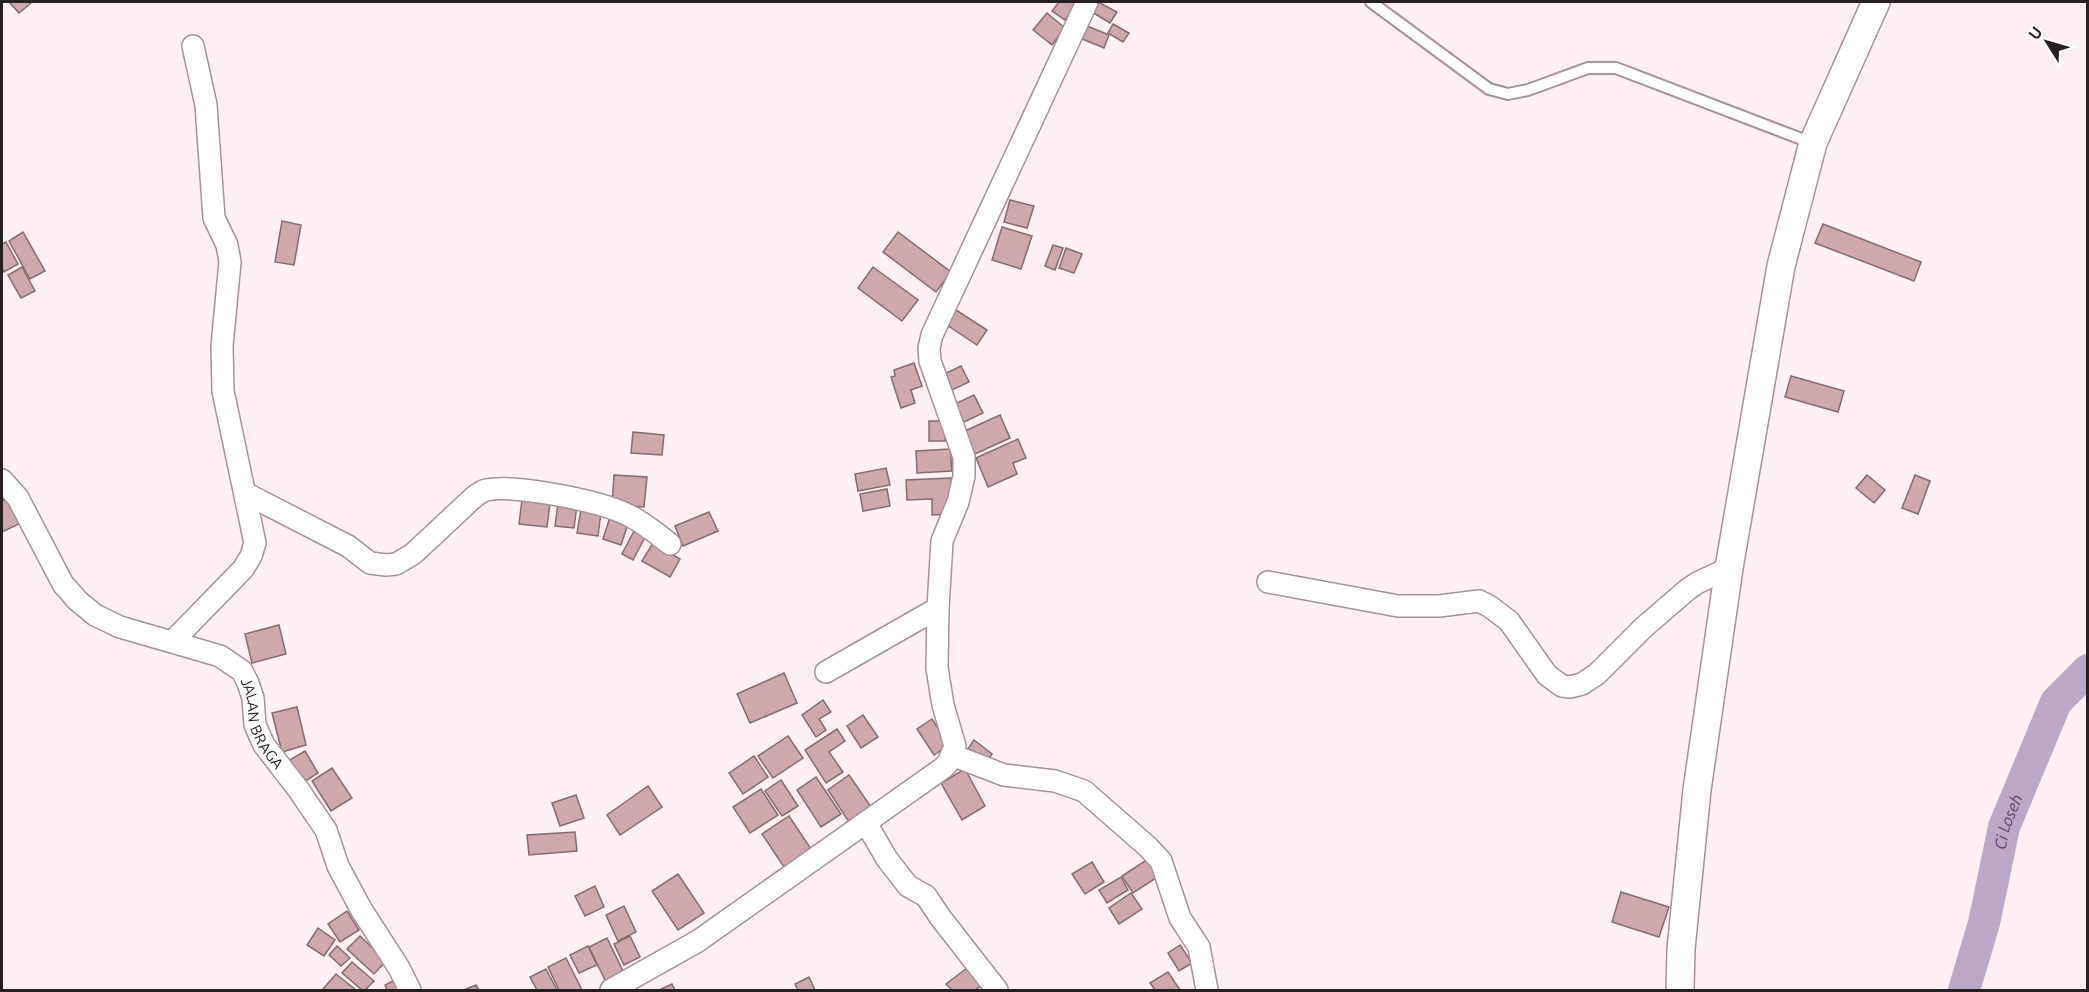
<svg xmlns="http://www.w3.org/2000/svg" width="2089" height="992" font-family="Ubuntu,sans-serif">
<rect width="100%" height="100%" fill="#fff0f6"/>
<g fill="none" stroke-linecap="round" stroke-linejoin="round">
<path stroke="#b9a8c6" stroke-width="32" id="s1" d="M1964,990L1984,923L2004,827L2056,702L2088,670"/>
</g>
<g fill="#cfa8ae" stroke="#846c70" stroke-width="1.5">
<polygon points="9,2 32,2 19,13"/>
<polygon points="1059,2 1080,2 1065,20 1052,11"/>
<polygon points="1098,2 1117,12 1110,23 1092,12"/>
<polygon points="1047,13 1065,28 1052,45 1033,30"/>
<polygon points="1113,24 1129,33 1123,42 1108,33"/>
<polygon points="1085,25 1109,35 1104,48 1080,38"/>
<polygon points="1010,200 1034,206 1027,228 1004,222"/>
<polygon points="282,221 301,225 294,265 275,262"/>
<polygon points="1823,224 1921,262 1914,281 1815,243"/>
<polygon points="1002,227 1032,236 1021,269 992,260"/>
<polygon points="23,232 45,271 30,279 9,241"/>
<polygon points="898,232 951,272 936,292 883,252"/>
<polygon points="6,242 18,264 4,272 2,267 2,244"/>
<polygon points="1053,245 1063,248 1055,270 1045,266"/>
<polygon points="1066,248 1082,254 1074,273 1059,268"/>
<polygon points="22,267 35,291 21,298 8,275"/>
<polygon points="873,267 918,300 902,321 858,288"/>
<polygon points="956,310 987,330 977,345 947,325"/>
<polygon points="914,363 922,386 911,390 915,403 901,408 891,377 895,376 894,370"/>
<polygon points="961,366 969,382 950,391 942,375"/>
<polygon points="1791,376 1844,391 1838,412 1785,397"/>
<polygon points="974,395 983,413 964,422 955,404"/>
<polygon points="1000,415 1010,438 975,454 965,431"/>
<polygon points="929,421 946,421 945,441 929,441"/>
<polygon points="633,432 664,435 662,455 631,453"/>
<polygon points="1018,439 1026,458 1013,463 1017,474 988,487 976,458"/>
<polygon points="950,449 952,471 917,473 916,451"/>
<polygon points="886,468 890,485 858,491 855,474"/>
<polygon points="614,475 647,477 644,507 612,505"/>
<polygon points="1867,475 1885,490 1874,503 1856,488"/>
<polygon points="1915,475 1930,481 1918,514 1902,508"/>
<polygon points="951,478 952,514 932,515 932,499 907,500 906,480"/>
<polygon points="887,489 890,506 863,511 860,494"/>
<polygon points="8,498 21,523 2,532 2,501"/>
<polygon points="522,499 550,503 547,527 519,524"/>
<polygon points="558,503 577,505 574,528 555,526"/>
<polygon points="581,509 601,512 598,536 577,533"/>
<polygon points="709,512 718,531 683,546 675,526"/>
<polygon points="611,514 629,521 621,545 603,539"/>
<polygon points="634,531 645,537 633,560 622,554"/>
<polygon points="653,543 680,559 670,577 642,561"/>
<polygon points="279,625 286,654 252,663 245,634"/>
<polygon points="784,673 797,703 750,723 737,694"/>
<polygon points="823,700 831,712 819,719 826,730 816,737 802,715"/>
<polygon points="297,707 306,745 282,752 272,713"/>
<polygon points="863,715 878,737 861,748 847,726"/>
<polygon points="932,719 949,745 934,755 917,729"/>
<polygon points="837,729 845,741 829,752 843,772 826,783 805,750"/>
<polygon points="788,736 803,758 773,778 758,756"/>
<polygon points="974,740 992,754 985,764 967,750"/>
<polygon points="305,751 318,773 301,784 288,761"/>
<polygon points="754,756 768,777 743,794 729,773"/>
<polygon points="332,768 352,798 331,811 312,781"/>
<polygon points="965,769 985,806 962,820 941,783"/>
<polygon points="849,775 871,807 849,822 828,790"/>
<polygon points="816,777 841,814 821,827 797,790"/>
<polygon points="781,780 798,806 782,816 765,791"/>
<polygon points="648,786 662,807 620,835 607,815"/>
<polygon points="761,789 778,815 750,833 733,807"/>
<polygon points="576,795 584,818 560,826 552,803"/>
<polygon points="789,816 811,849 784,867 762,834"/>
<polygon points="575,832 577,851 529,855 527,835"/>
<polygon points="1151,857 1162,874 1133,893 1122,876"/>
<polygon points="1092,862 1104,882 1085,894 1072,874"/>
<polygon points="678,874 704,913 678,930 652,891"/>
<polygon points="1121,877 1128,890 1107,903 1099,890"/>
<polygon points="595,886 604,907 585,916 575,896"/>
<polygon points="1621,892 1669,907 1659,937 1612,922"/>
<polygon points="1131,893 1142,909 1119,924 1109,908"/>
<polygon points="624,906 636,932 618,941 606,915"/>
<polygon points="347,911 359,930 340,942 328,924"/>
<polygon points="318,928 335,940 324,956 307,945"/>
<polygon points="360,936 386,961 374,974 347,949"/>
<polygon points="630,936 640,957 624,965 614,944"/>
<polygon points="607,938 626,977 608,986 589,947"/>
<polygon points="1180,945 1192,963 1179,971 1168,953"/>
<polygon points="337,946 350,958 341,966 329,955"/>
<polygon points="588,946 597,965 579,973 570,955"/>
<polygon points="566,958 582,990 559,990 548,967"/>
<polygon points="352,962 374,981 365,990 362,990 342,973"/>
<polygon points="971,965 985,983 975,990 952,990 946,984"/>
<polygon points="546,969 557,990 537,990 530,977"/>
<polygon points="1168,972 1180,990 1155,990 1150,983"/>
<polygon points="336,974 356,990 325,990 323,989"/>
<polygon points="809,977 815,990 798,990 795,984"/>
<polygon points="399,978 406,990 387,990 385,985"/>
<polygon points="672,984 675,990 659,990"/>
<polygon points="476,985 479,990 464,990"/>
</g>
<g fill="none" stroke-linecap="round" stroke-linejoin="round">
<defs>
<polyline id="service" points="1371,2 1489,89 1508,94 1528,90 1588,68 1616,68 1812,143"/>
<g id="minor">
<path id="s2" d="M2,480L18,498L63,584L77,600L95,615L120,627L220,656L242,671L248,683L253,698L255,725L264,745L298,789L326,830L338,866L361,909L399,968L410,990"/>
<path d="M245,493L348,546L370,563L386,565L396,564L413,554L474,497C478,494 482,491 486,490C515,484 601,501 628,515C643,522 657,534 670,544"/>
<polyline points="1268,582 1398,606 1439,606 1479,601 1489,606 1509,621 1547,675 1562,686 1570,687 1582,684 1597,674 1643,628 1687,590 1697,583 1729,568"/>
<polyline points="173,641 243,569 251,556 255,543 223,391 222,346 230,262 227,245 214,218 206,105 193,46"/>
<polyline points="826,672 938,608"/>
<polyline points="952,755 1004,775 1055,781 1084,791 1148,847 1161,861 1180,918 1199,947 1207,990"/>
<polyline points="866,823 887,859 908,886 926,896 940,917 997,990"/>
<polyline points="611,990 698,941 943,768 948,763 955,746 943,705 937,668 938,608 942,541 958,502 964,476 964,457 930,361 929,348 932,335 1087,2"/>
</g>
<polyline id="tertiary" points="1680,990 1681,949 1697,790 1729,568 1781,266 1813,143 1876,2"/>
</defs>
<use href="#service" stroke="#a7919b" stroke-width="14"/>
<use href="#minor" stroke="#a7919b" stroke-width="24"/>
<use href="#tertiary" stroke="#a7919b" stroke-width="30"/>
<use href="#service" stroke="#fff" stroke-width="10"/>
<use href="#minor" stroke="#fff" stroke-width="21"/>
<use href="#tertiary" stroke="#fff" stroke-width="27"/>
</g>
<g text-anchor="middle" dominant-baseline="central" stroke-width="4.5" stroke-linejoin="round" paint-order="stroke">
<g font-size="15" fill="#281f23" stroke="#fff">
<text stroke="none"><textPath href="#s2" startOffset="381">JALAN BRAGA</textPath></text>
</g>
<g font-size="16" font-style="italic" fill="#5c426d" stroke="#fff">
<text stroke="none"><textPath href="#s1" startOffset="174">Ci Loseh</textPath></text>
</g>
</g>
<rect width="2089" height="992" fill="none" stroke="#281f23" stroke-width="6"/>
<g transform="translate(2047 42) rotate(307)" stroke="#ffffff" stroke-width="4.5" paint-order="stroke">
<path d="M0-4.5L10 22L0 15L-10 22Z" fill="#281f23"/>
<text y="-9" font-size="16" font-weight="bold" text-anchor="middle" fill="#281f23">U</text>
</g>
</svg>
